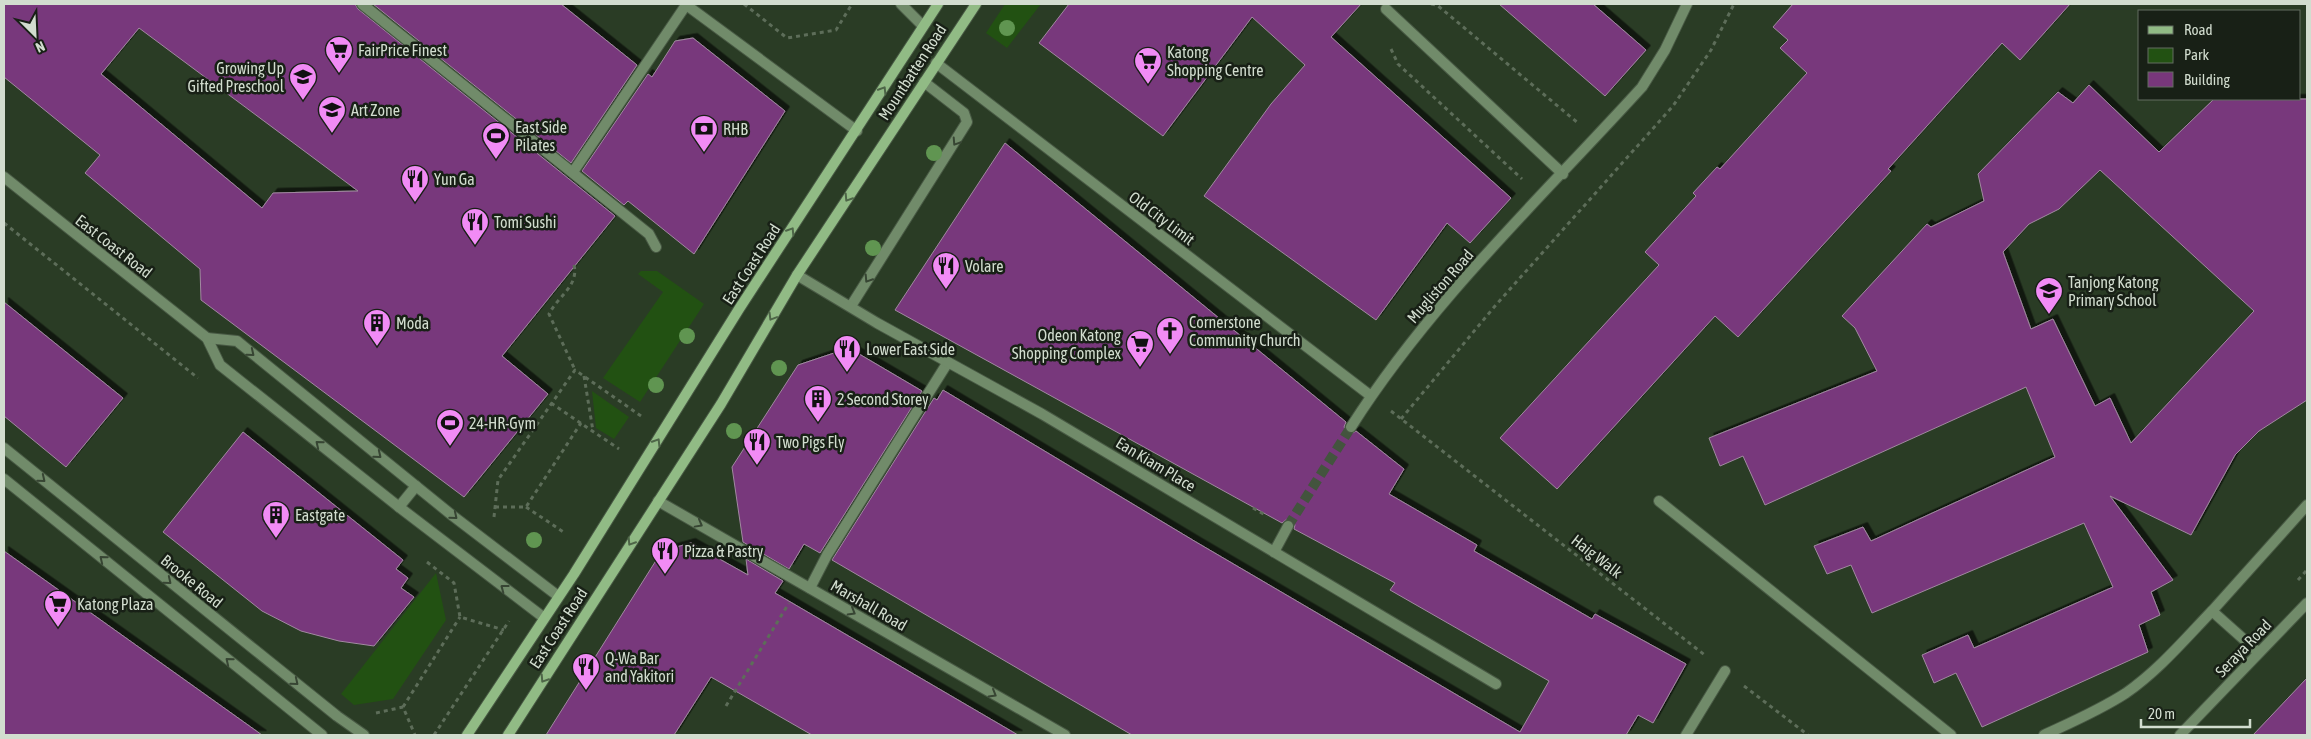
<svg xmlns="http://www.w3.org/2000/svg" width="2311" height="739" font-family="'Asap Condensed',sans-serif">
<defs>
<filter id="shadow"><feDropShadow dx="4.5" dy="-4.5" stdDeviation="0" flood-color="#0009"/></filter>
</defs>
<rect width="100%" height="100%" fill="#2a3c25"/>
<g fill="#225112">
<polygon points="1005,4 1041,4 1007,48 986,33"/>
<polygon points="641,271 657,271 704,304 640,402 603,378 663,292 638,274"/>
<polygon points="592,391 629,417 614,439 596,428"/>
<polygon points="436,573 446,620 393,699 354,705 341,694"/>
</g>
<g fill="#78377b" stroke="#a189a1" fill-rule="evenodd" filter="url(#shadow)">
<path d="M4,4H355L358,9L615,216L502,356L548,394L464,497L201,300L200,269L85,173L100,155L4,77ZM139,28L358,191L273,193L262,208L101,74Z"/>
<polygon points="373,4 561,4 637,65 571,163"/>
<polygon points="1069,4 1361,4 1331,37 1511,198 1470,243 1447,223 1376,320 1204,196 1271,104 1305,65 1252,17 1163,136 1039,43"/>
<polygon points="1499,4 1593,4 1646,50 1605,96"/>
<polygon points="1793,4 2070,4 2020,60 2002,43 1888,169 1891,171 1738,337 1715,316 1557,489 1500,438 1659,265 1645,252 1696,196 1693,193 1717,167 1720,169 1807,73 1780,48 1788,40 1773,27"/>
<polygon points="693,38 785,111 694,254 628,201 624,205 582,171 648,74 652,77 675,41"/>
<path d="M2089,85L2159,152L2214,99H2307V400L2259,431L2235,455L2191,535L2110,496L2173,580L2151,592L2160,615L2139,625L2148,652L1982,727L1956,673L1934,683L1922,655L1968,635L1974,648L2113,587L2084,523L1872,613L1851,565L1827,574L1814,546L1863,527L1871,541L2055,457L2026,387L1765,505L1743,456L1720,466L1709,438L1877,371L1855,328L1842,316L1927,224L1931,227L1984,201L1978,174L2058,92L2073,103ZM2100,170L2254,311L2131,443L2110,398L2095,406L2053,319L2031,329L2003,252L2029,224L2059,209Z"/>
<polygon points="1005,143 1346,422 1344,427 1347,432 1351,434 1356,431 1404,469 1389,494 1477,545 1474,551 1592,619 1595,614 1686,664 1653,723 1638,715 1626,735 1132,735 832,560 934,398 937,400 943,390 1196,542 1520,732 1549,681 1390,590 1395,583 1294,529 1295,525 1292,520 1287,519 1282,523 895,310"/>
<polygon points="4,302 123,398 66,467 4,416"/>
<polygon points="849,348 922,391 820,553 804,544 789,569 743,542 732,467 798,365"/>
<polygon points="243,432 403,560 396,569 408,578 401,588 414,597 374,646 339,641 301,631 262,611 163,532"/>
<polygon points="691,543 748,575 746,559 783,581 775,593 1018,735 812,735 711,677 674,735 546,735 662,551"/>
<polygon points="4,551 262,735 4,735"/>
<polygon points="2307,678 2307,735 2253,735"/>
</g>
<g fill="none" stroke-linecap="round" stroke-linejoin="round">
<polyline stroke="#43543e" stroke-width="10" stroke-dasharray="10 5" stroke-linecap="butt" points="1288,526 1351,427"/>
<defs>
<g id="service">
<polyline points="362,4 649,234 656,247"/>
<polyline points="901,4 923,26"/>
<polyline points="573,172 686,5"/>
<polyline points="851,306 967,122 964,113 924,82"/>
<polyline points="1659,501 1951,735"/>
<polyline points="810,588 827,555 948,362"/>
<polyline points="2212,611 2307,505"/>
<path d="M2044,735C2072,722 2100,710 2126,693C2159,670 2185,639 2212,611L2258,652"/>
</g>
<polyline id="pedestrian" points="936,63 1371,396"/>
<g id="minor">
<polyline points="685,4 857,131"/>
<polyline points="1386,9 1563,174"/>
<polyline points="4,177 207,338 220,365 399,507 543,617"/>
<polyline points="797,275 877,323 1042,414 1496,684"/>
<polyline points="207,338 237,341 453,516 558,596"/>
<path d="M1351,427C1431,301 1542,197 1642,87L1665,50L1687,4"/>
<polyline points="4,448 337,716 364,735"/>
<polyline points="4,479 322,735"/>
<polyline points="658,501 1065,735"/>
<polyline points="399,507 416,486"/>
<polyline points="1274,552 1288,526"/>
<polyline points="1686,735 1725,671"/>
<polyline points="2180,735 2307,603"/>
</g>
<g id="secondary">
<polyline points="467,735 574,574 739,309 938,4"/>
<polyline points="508,735 721,404 797,275 976,4"/>
</g>
</defs>
<use href="#service" stroke="#485944" stroke-width="12"/>
<use href="#pedestrian" stroke="#485944" stroke-width="12"/>
<use href="#minor" stroke="#485944" stroke-width="12"/>
<use href="#secondary" stroke="#485944" stroke-width="12"/>
<g stroke="#5d6d59" stroke-width="3" stroke-dasharray="4 4" stroke-linecap="butt">
<polyline points="744,4 787,38 836,30 852,4"/>
<polyline points="1431,4 1437,5 1578,123"/>
<polyline points="1391,49 1398,64 1522,179"/>
<polyline points="4,223 198,378"/>
<path d="M574,265C579,286 558,296 549,314L575,370"/>
<polyline points="584,376 593,431"/>
<polyline points="551,403 619,449"/>
<polyline points="1391,411 1706,656"/>
<polyline points="1401,419 1495,306 1673,106 1711,50 1734,4"/>
<polyline points="495,507 526,507 581,423"/>
<polyline points="526,507 565,533"/>
<polyline points="1253,508 1267,516"/>
<polyline points="494,517 498,480 575,370 641,416"/>
<polyline points="427,562 454,583 460,617 504,630"/>
<polyline points="2298,580 2307,570"/>
<polyline points="1744,686 1808,735"/>
<polyline points="726,706 789,603"/>
<polyline points="403,707 460,617"/>
<polyline points="376,713 403,707 415,735"/>
<polyline points="434,735 509,621"/>
</g>
<use href="#service" stroke="#718b6a" stroke-width="10"/>
<use href="#pedestrian" stroke="#718b6a" stroke-width="10"/>
<use href="#minor" stroke="#718b6a" stroke-width="10"/>
<use href="#secondary" stroke="#91bb85" stroke-width="10"/>
</g>
<g fill="#609551">
<circle cx="1007" cy="28" r="8"/>
<circle cx="934" cy="153" r="8"/>
<circle cx="873" cy="248" r="8"/>
<circle cx="687" cy="336" r="8"/>
<circle cx="779" cy="368" r="8"/>
<circle cx="656" cy="385" r="8"/>
<circle cx="734" cy="431" r="8"/>
<circle cx="534" cy="540" r="8"/>
</g>
<defs><path id="oneway-chevron" d="M-2-3.5L2.5 0L-2 3.5" fill="none" stroke-width="1.6" stroke-linecap="round" stroke-linejoin="round" transform="scale(1.25)"/></defs>
<g stroke="#4e6648">
<use href="#oneway-chevron" transform="translate(883 90) rotate(-58)"/>
<use href="#oneway-chevron" transform="translate(848 198) rotate(123)"/>
<use href="#oneway-chevron" transform="translate(791 231) rotate(-57)"/>
<use href="#oneway-chevron" transform="translate(772 317) rotate(121)"/>
<use href="#oneway-chevron" transform="translate(657 442) rotate(-58)"/>
<use href="#oneway-chevron" transform="translate(631 542) rotate(123)"/>
<use href="#oneway-chevron" transform="translate(544 679) rotate(123)"/>
</g>
<g stroke="#374533">
<use href="#oneway-chevron" transform="translate(956 142) rotate(123)"/>
<use href="#oneway-chevron" transform="translate(868 279) rotate(123)"/>
<use href="#oneway-chevron" transform="translate(251 353) rotate(39)"/>
<use href="#oneway-chevron" transform="translate(319 444) rotate(-141)"/>
<use href="#oneway-chevron" transform="translate(378 455) rotate(39)"/>
<use href="#oneway-chevron" transform="translate(42 479) rotate(39)"/>
<use href="#oneway-chevron" transform="translate(454 516) rotate(39)"/>
<use href="#oneway-chevron" transform="translate(699 524) rotate(29)"/>
<use href="#oneway-chevron" transform="translate(103 559) rotate(-141)"/>
<use href="#oneway-chevron" transform="translate(168 581) rotate(39)"/>
<use href="#oneway-chevron" transform="translate(504 588) rotate(-143)"/>
<use href="#oneway-chevron" transform="translate(852 612) rotate(30)"/>
<use href="#oneway-chevron" transform="translate(229 661) rotate(-141)"/>
<use href="#oneway-chevron" transform="translate(295 682) rotate(39)"/>
<use href="#oneway-chevron" transform="translate(993 694) rotate(30)"/>
</g>
<defs>
<symbol id="supermarket-pin" viewBox="-11 -11 22 30"><path d="M0 17L-7.5 6A9.5 9.5 0 1 1 7.5 6Z" fill="#f18bf5" stroke="#182016"/><path d="M-6-5.5h2.5l.6 2H6L4.5 2H-2.5L-4.4-4H-6ZM-1.5 3.2a1.3 1.3 0 1 0 .1 0ZM3 3.2a1.3 1.3 0 1 0 .1 0Z" fill="#111"/></symbol>
<symbol id="school-pin" viewBox="-11 -11 22 30"><path d="M0 17L-7.5 6A9.5 9.5 0 1 1 7.5 6Z" fill="#f18bf5" stroke="#182016"/><path d="M0-5L7-2L0 1L-7-2ZM-4 1L0 2.5L4 1V4Q0 6-4 4Z" fill="#111"/></symbol>
<symbol id="bank-pin" viewBox="-11 -11 22 30"><path d="M0 17L-7.5 6A9.5 9.5 0 1 1 7.5 6Z" fill="#f18bf5" stroke="#182016"/><path d="M-6-4H6V4H-6ZM0-2.3a2.3 2.3 0 1 0 0 4.6a2.3 2.3 0 1 0 0-4.6Z" fill="#111"/></symbol>
<symbol id="stadium-pin" viewBox="-11 -11 22 30"><path d="M0 17L-7.5 6A9.5 9.5 0 1 1 7.5 6Z" fill="#f18bf5" stroke="#182016"/><path d="M0-5a6.5 5 0 1 0 0 10a6.5 5 0 1 0 0-10ZM-3.5-1.8h7v3.6h-7Z" fill="#111"/></symbol>
<symbol id="restaurant-pin" viewBox="-11 -11 22 30"><path d="M0 17L-7.5 6A9.5 9.5 0 1 1 7.5 6Z" fill="#f18bf5" stroke="#182016"/><path d="M-5-6h1v4h1v-4h1v4h1v-4h1v5L-1.5 .5V6h-2V.5L-5-1ZM5-6V6H3V1.5H1.5Q1.5-4 5-6Z" fill="#111"/></symbol>
<symbol id="building-pin" viewBox="-11 -11 22 30"><path d="M0 17L-7.5 6A9.5 9.5 0 1 1 7.5 6Z" fill="#f18bf5" stroke="#182016"/><path d="M-4-6H4V6H1V3H-1V6H-4ZM-2.5-4.3h1.7v1.8h-1.7ZM.8-4.3h1.7v1.8H.8ZM-2.5-1h1.7V.8h-1.7ZM.8-1h1.7V.8H.8Z" fill="#111"/></symbol>
<symbol id="church-pin" viewBox="-11 -11 22 30"><path d="M0 17L-7.5 6A9.5 9.5 0 1 1 7.5 6Z" fill="#f18bf5" stroke="#182016"/><path d="M-1.2-6h2.4v3.5h3.3v2.4h-3.3V6h-2.4V-.1h-3.3v-2.4h3.3Z" fill="#111"/></symbol>
</defs>
<g fill-rule="evenodd">
<use href="#supermarket-pin" x="323" y="34" width="32" height="43"/>
<use href="#supermarket-pin" x="1132" y="45" width="32" height="43"/>
<use href="#school-pin" x="287" y="61" width="32" height="43"/>
<use href="#school-pin" x="316" y="94" width="32" height="43"/>
<use href="#bank-pin" x="688" y="113" width="32" height="43"/>
<use href="#stadium-pin" x="480" y="120" width="32" height="43"/>
<use href="#restaurant-pin" x="399" y="163" width="32" height="43"/>
<use href="#restaurant-pin" x="459" y="206" width="32" height="43"/>
<use href="#restaurant-pin" x="930" y="250" width="32" height="43"/>
<use href="#school-pin" x="2033" y="275" width="32" height="43"/>
<use href="#building-pin" x="361" y="307" width="32" height="43"/>
<use href="#church-pin" x="1154" y="315" width="32" height="43"/>
<use href="#supermarket-pin" x="1124" y="328" width="32" height="43"/>
<use href="#restaurant-pin" x="831" y="333" width="32" height="43"/>
<use href="#building-pin" x="802" y="383" width="32" height="43"/>
<use href="#stadium-pin" x="434" y="407" width="32" height="43"/>
<use href="#restaurant-pin" x="741" y="426" width="32" height="43"/>
<use href="#building-pin" x="260" y="499" width="32" height="43"/>
<use href="#restaurant-pin" x="649" y="535" width="32" height="43"/>
<use href="#supermarket-pin" x="42" y="588" width="32" height="43"/>
<use href="#restaurant-pin" x="570" y="651" width="32" height="43"/>
</g>
<g text-anchor="middle" dominant-baseline="central" stroke-width="5" stroke-linejoin="round" paint-order="stroke">
<g font-size="16" fill="#d2ddcf" stroke="#182016" text-anchor="start">
<text x="358" y="50">FairPrice Finest</text>
<text x="1167" y="52">Katong<tspan x="1167" dy="18">Shopping Centre</tspan></text>
<text x="284" y="68" text-anchor="end">Growing Up<tspan x="284" dy="18">Gifted Preschool</tspan></text>
<text x="351" y="110">Art Zone</text>
<text x="515" y="127">East Side<tspan x="515" dy="18">Pilates</tspan></text>
<text x="723" y="129">RHB</text>
<text x="434" y="179">Yun Ga</text>
<text x="494" y="222">Tomi Sushi</text>
<text x="965" y="266">Volare</text>
<text x="2068" y="282">Tanjong Katong<tspan x="2068" dy="18">Primary School</tspan></text>
<text x="1189" y="322">Cornerstone<tspan x="1189" dy="18">Community Church</tspan></text>
<text x="396" y="323">Moda</text>
<text x="1121" y="335" text-anchor="end">Odeon Katong<tspan x="1121" dy="18">Shopping Complex</tspan></text>
<text x="866" y="349">Lower East Side</text>
<text x="837" y="399">2 Second Storey</text>
<text x="469" y="423">24-HR-Gym</text>
<text x="776" y="442">Two Pigs Fly</text>
<text x="295" y="515">Eastgate</text>
<text x="684" y="551">Pizza &amp; Pastry</text>
<text x="77" y="604">Katong Plaza</text>
<text x="605" y="658">Q-Wa Bar<tspan x="605" dy="18">and Yakitori</tspan></text>
</g>
<g font-size="16" fill="#d2ddcf" stroke="#182016">
<text transform="translate(912 72) rotate(-57)">Mountbatten Road</text>
<text transform="translate(1162 218) rotate(37)">Old City Limit</text>
<text transform="translate(114 246) rotate(38)">East Coast Road</text>
<text transform="translate(751 264) rotate(-57)">East Coast Road</text>
<text transform="translate(1440 286) rotate(-49)">Mugliston Road</text>
<text transform="translate(1156 464) rotate(31)">Ean Kiam Place</text>
<text transform="translate(1597 556) rotate(38)">Haig Walk</text>
<text transform="translate(192 581) rotate(39)">Brooke Road</text>
<text transform="translate(869 605) rotate(30)">Marshall Road</text>
<text transform="translate(558 628) rotate(-57)">East Coast Road</text>
<text transform="translate(2243 648) rotate(-46)">Seraya Road</text>
</g>
</g>
<rect width="2311" height="739" fill="none" stroke="#d2ddcf" stroke-width="10"/>
<rect x="2138" y="10" width="162" height="90" fill="#182016" stroke="#626c60"/>
<rect x="2148" y="26" width="25" height="8" fill="#91bb85" stroke="#626c60"/>
<text x="2184" y="35" font-size="15" fill="#d2ddcf">Road</text>
<rect x="2148" y="48" width="25" height="15" fill="#225112" stroke="#626c60"/>
<text x="2184" y="60" font-size="15" fill="#d2ddcf">Park</text>
<rect x="2148" y="72" width="25" height="15" fill="#78377b" stroke="#626c60"/>
<text x="2184" y="85" font-size="15" fill="#d2ddcf">Building</text>
<g transform="translate(35 35) rotate(156)" stroke="#182016" stroke-width="4" paint-order="stroke">
<path d="M0-4L9 19L0 12L-9 19Z" fill="#d2ddcf"/>
<text y="-8" font-size="14" font-weight="bold" text-anchor="middle" fill="#d2ddcf">N</text>
</g>
<path d="M2141 719v8h109v-8" fill="none" stroke="#d2ddcf" stroke-width="2.5"/>
<text x="2148" y="719" font-size="15" fill="#d2ddcf" stroke="#182016" stroke-width="4" paint-order="stroke">20 m</text>
</svg>
